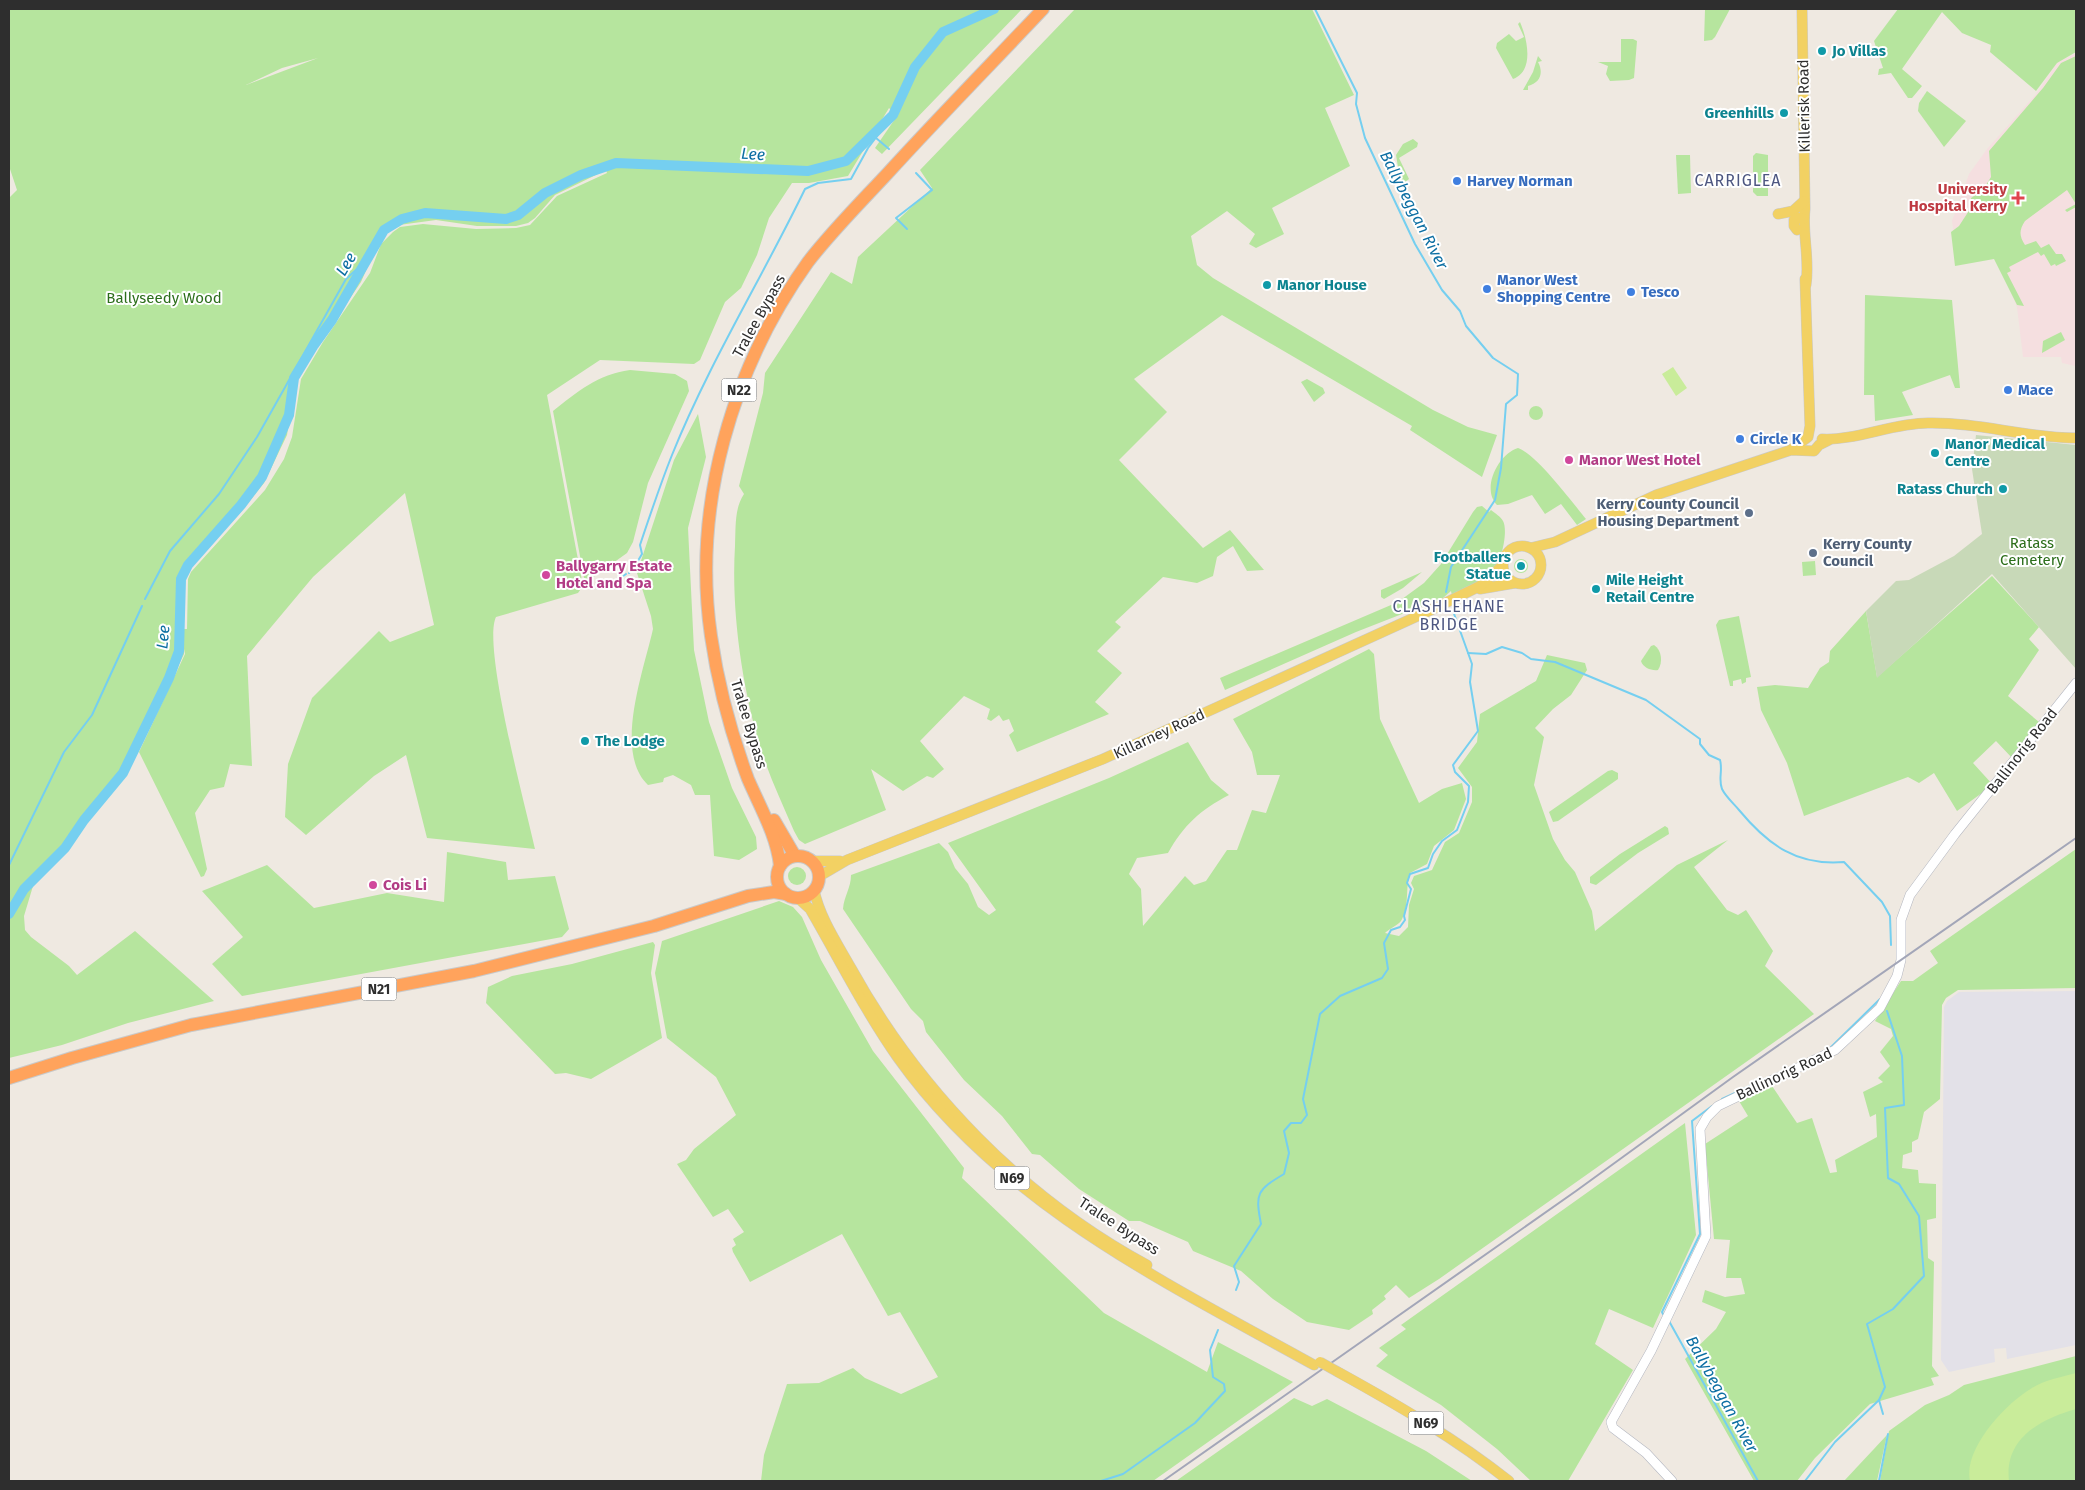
<svg xmlns="http://www.w3.org/2000/svg" width="2085" height="1490" font-family="'Fira Sans',sans-serif">
<rect width="100%" height="100%" fill="#efe9e1"/>
<polygon fill="#e3e1e8" points="2076,991 2076,1345 2007,1359 2006,1348 1994,1349 1995,1362 1949,1372 1941,1360 1944,1007 1947,1001 1959,992"/>
<polygon fill="#f5dfe0" points="2076,53 2076,366 2062,363 2061,357 2023,357 2017,307 1989,241 1954,236 1952,221 1969,174 1987,149 2036,94 2057,63"/>
<g fill="#b6e59e" fill-rule="evenodd">
<path d="M9,9H1022L882,154L875,148L897,116L889,108L848,176L809,183H792L769,218L757,255L741,288L725,302L700,360L694,364L600,360L547,395L583,586L578,593L496,617C482,646 526,808 535,849L427,838L406,755L374,776L306,835L285,817L288,764L312,698L379,631L390,642L434,625L405,493L313,577L247,656L252,766L230,764L224,787L210,790L195,813L207,869L204,876L201,877L139,752L185,654L184,649V654L130,768L89,819L68,850L33,886L24,916L25,930L31,937L69,966L77,975L135,931L214,1001L128,1023L62,1045L9,1058V198L17,190L9,166ZM318,58L246,85L282,68ZM606,170L607,173L557,196L530,225L516,228L476,229L423,224L400,227L393,232L381,244L370,273L323,342L301,379L292,437L284,459L265,490L191,572L188,579L187,629H183L185,579L190,567L240,513L264,483L287,435L296,378L361,282L374,252L386,233L399,225L436,220L477,226H516L528,223L535,218L555,195Z"/>
<path d="M1075,9H1312L1354,95L1325,108L1350,166L1272,208L1284,234L1256,248L1249,244L1255,234L1227,211L1191,236L1197,265L1213,278L1433,410L1468,427L1497,435L1482,477L1410,430L1412,426L1222,315L1134,379L1167,412L1119,460L1203,548L1230,530L1264,570L1247,571L1233,546L1217,557L1213,576L1197,583L1163,577L1115,622L1121,627L1097,651L1122,673L1095,702L1109,714L1017,752L1009,735L1014,731L1009,719L1003,721L999,715L991,721L987,719L990,709L964,696L920,741L944,769L933,778L927,776L903,791L871,769L886,810L805,844L799,840L794,831C783,805 770,778 761,750C742,687 731,611 735,546C736,528 734,509 744,494L739,486L763,393L765,373L831,272L852,284L858,257L932,188L920,170Z"/>
<polygon points="1705,9 1730,9 1715,37 1712,40 1704,41"/>
<polygon points="1898,9 2076,9 2076,52 2057,63 2036,91 1990,52 1991,45 1962,33 1942,12 1902,69 1922,86 1912,98 1908,98 1891,73 1878,75 1879,69 1883,68 1874,41"/>
<path d="M1520,22C1527,38 1535,71 1513,79L1496,48L1497,43L1509,34L1516,41L1524,37L1518,24Z"/>
<polygon points="1621,39 1633,39 1637,41 1634,78 1629,80 1610,81 1606,74 1608,66 1598,62 1621,62"/>
<path d="M1538,56L1542,61L1538,62C1544,73 1540,83 1528,86V90H1523L1533,72Z"/>
<path d="M2076,56V207L2067,212L2065,210L2076,204L2067,190L2025,221C2019,230 2019,236 2025,245L2036,241L2041,248L2049,244L2056,254H2062L2066,261L2056,266L2055,264L2051,266L2044,254L2041,256L2038,252L2009,267L2011,271L2007,273L2024,306L2017,305L1994,259L1955,266L1951,232L1959,226L1972,206L1971,198L1977,194L1983,195L1987,194L1986,185L1991,177L1989,151L2043,88L2061,63Z"/>
<polygon points="1927,91 1966,121 1944,147 1918,111 1919,103"/>
<polygon points="1413,139 1418,143 1417,147 1399,158 1409,179 1401,185 1396,155 1403,144"/>
<polygon points="1756,153 1768,155 1768,196 1757,196 1753,192 1753,156"/>
<polygon points="1676,155 1690,155 1691,193 1678,194"/>
<polygon points="1865,295 1952,300 1960,388 1955,388 1950,375 1902,392 1913,415 1875,421 1874,395 1864,395"/>
<polygon points="2061,332 2065,340 2042,353 2043,341"/>
<path d="M630,370L675,374L687,381L689,391L648,483L633,542L627,553L585,583L553,411C577,392 598,374 630,370Z"/>
<polygon points="1307,379 1323,388 1325,393 1314,402 1301,382"/>
<circle cx="1536" cy="413" r="7"/>
<path d="M698,414L706,457L688,528L694,650L709,722L732,788L756,837L757,849L739,860L714,856L710,795H695L691,785L673,775L664,778L663,782L648,785C613,752 644,670 653,629L651,616L637,573L674,460Z"/>
<path d="M1518,448C1536,454 1572,502 1586,519L1577,525L1561,504L1545,514L1532,495L1508,504L1497,505C1481,489 1498,454 1518,448Z"/>
<path d="M1482,506L1489,512L1491,510C1495,513 1501,517 1503,521C1509,532 1500,568 1490,576C1480,585 1464,590 1452,596L1451,591L1443,598L1356,632L1225,690L1220,678L1398,602L1424,583L1441,564L1473,512L1477,507Z"/>
<circle cx="1521" cy="566" r="7"/>
<polygon points="1815,561 1816,575 1803,576 1802,562"/>
<polygon points="1422,572 1403,588 1384,599 1381,597 1381,590"/>
<polygon points="1992,576 2039,627 2029,639 2039,650 2008,696 2039,722 2013,759 1996,741 1973,763 1993,785 1957,811 1934,773 1919,783 1908,777 1804,816 1787,763 1761,710 1757,687 1775,685 1808,688 1820,668 1829,662 1830,651 1866,611 1877,677"/>
<polygon points="1739,616 1751,677 1746,678 1746,682 1742,684 1741,679 1733,681 1733,686 1730,686 1716,625 1719,620"/>
<path d="M1654,645C1662,650 1663,663 1658,670C1652,671 1643,668 1641,661L1651,646Z"/>
<path d="M1369,649L1374,654L1380,719L1419,803L1442,789L1462,783L1466,799L1454,830L1434,846L1427,864L1410,873C1405,887 1410,906 1401,921C1398,925 1389,929 1385,933L1399,936L1408,927L1409,905L1414,889L1411,883L1414,876L1432,870L1445,842L1459,833L1472,802V787L1458,768L1477,742L1480,714L1536,681L1547,655L1585,663L1587,670L1571,695L1553,709L1535,728L1544,737L1534,785L1553,839L1565,860L1575,872L1592,911L1595,931L1677,865L1728,840L1694,867L1727,910L1738,915L1746,910L1773,951L1765,966L1814,1014L1439,1279L1409,1298L1396,1285L1384,1296L1386,1299L1372,1310L1373,1314L1349,1330L1307,1322L1273,1299L1241,1271L1193,1251L1188,1242L1140,1221H1129L1079,1189L1040,1155L1032,1154L1002,1116L964,1080L926,1032L923,1021L911,1009L843,909C844,896 851,888 851,875L939,843L948,852L955,868L968,884L978,907L989,915L996,910L948,843L1109,778L1188,742L1211,780L1229,795C1200,810 1184,825 1168,853L1137,858L1129,874L1141,889L1143,926L1185,876L1194,885L1206,881L1227,850H1237L1252,810L1266,813L1280,775H1257L1252,752L1233,719Z"/>
<polygon points="1612,770 1618,773 1618,779 1558,821 1553,822 1549,812 1608,771"/>
<polygon points="1665,826 1668,828 1669,834 1638,853 1596,885 1590,883 1590,877 1620,854"/>
<polygon points="2076,849 2076,988 1958,990 1946,998 1942,1005 1940,1099 1924,1112 1918,1139 1912,1142 1912,1152 1903,1155 1902,1168 1918,1170 1919,1183 1936,1184 1936,1218 1927,1220 1928,1258 1934,1262 1932,1366 1939,1376 1931,1378 1934,1385 1870,1404 1815,1458 1797,1481 1754,1481 1685,1359 1716,1329 1726,1312 1702,1302 1705,1290 1725,1297 1745,1294 1741,1278 1726,1278 1730,1240 1714,1239 1705,1144 1748,1116 1739,1101 1772,1086 1797,1123 1812,1118 1830,1173 1837,1172 1835,1160 1877,1137 1876,1114 1870,1117 1863,1092 1883,1082 1878,1078 1890,1066 1880,1052 1893,1036 1891,1029 1875,1021 1901,981 1913,981 1938,963 1930,951"/>
<polygon points="447,852 506,862 508,880 555,876 569,929 562,937 242,996 212,964 243,937 202,891 267,865 314,908 387,893 444,902"/>
<circle cx="797" cy="876" r="9"/>
<polygon points="779,901 793,907 802,917 821,960 873,1051 964,1168 962,1178 1104,1313 1207,1372 1218,1342 1293,1382 1153,1481 761,1481 764,1455 787,1384 819,1383 853,1368 865,1378 901,1394 938,1377 900,1312 888,1316 842,1234 750,1282 733,1252 732,1248 736,1245 733,1239 744,1232 728,1209 713,1217 677,1164 686,1160 694,1149 736,1115 716,1077 667,1038 655,973 662,941"/>
<polygon points="653,942 655,945 651,973 662,1038 591,1079 566,1073 555,1074 486,1003 488,987 512,976 572,964"/>
<polygon points="1685,1123 1696,1235 1653,1328 1609,1309 1595,1344 1633,1370 1568,1481 1531,1481 1497,1449 1441,1405 1376,1366 1388,1355 1379,1348 1406,1329 1401,1325"/>
<polygon points="2076,1356 2076,1481 1880,1481 1889,1431 1925,1405 1949,1395 1964,1385"/>
<polygon points="1294,1398 1312,1406 1327,1399 1426,1451 1472,1481 1176,1481"/>
<polygon points="1887,1435 1877,1481 1844,1481"/>
</g>
<polygon fill="#c8d9b8" points="1976,435 2076,445 2076,669 1992,574 1877,678 1866,611 1896,581 1909,580 1954,556 1982,534 1972,469"/>
<g fill="#c9ec9a">
<polygon points="1673,367 1687,388 1676,396 1662,374"/>
<path d="M2076,1373V1409C2041,1419 2004,1438 2009,1481H1970C1963,1449 2006,1403 2032,1388C2045,1380 2061,1377 2076,1373Z"/>
</g>
<g fill="none" stroke-linecap="round" stroke-linejoin="round">
<g stroke="#75cff0" stroke-width="2">
<polyline points="1315,9 1357,93 1356,104 1365,138 1415,244 1442,290 1460,311 1466,326 1493,358 1518,374 1517,395 1506,404 1501,468 1495,500 1451,567 1446,592"/>
<polyline points="876,138 889,149"/>
<polyline points="907,229 896,218 932,190 916,173"/>
<path d="M629,573L633,569L642,554L640,545C650,515 660,485 672,455C709,363 762,278 805,189L818,183L851,179L868,148L893,115"/>
<polyline points="612,584 626,574"/>
<polyline points="145,599 170,551 219,494 257,437 346,279 368,259"/>
<path d="M1468,653L1486,654L1502,647L1522,653L1531,659L1555,662L1646,700L1700,739V744L1709,755L1720,760C1723,771 1718,779 1722,789C1726,797 1734,804 1739,810C1768,845 1797,866 1844,862L1882,902L1890,916L1891,945"/>
<polyline points="9,865 64,752 92,715 142,606"/>
<polyline points="1830,1048 1880,999"/>
<polyline points="1722,1099 1765,1079"/>
<path d="M1236,1290L1239,1282L1234,1266L1261,1224C1255,1193 1257,1190 1284,1174L1289,1153L1284,1131L1291,1123H1301L1307,1115L1303,1099L1320,1014L1340,996L1382,978L1388,969L1384,943L1391,930L1400,927L1405,920L1404,916L1411,889L1407,883L1410,874L1428,868L1433,854L1442,841L1457,830L1468,802L1469,786L1455,772L1453,765L1478,731L1470,682L1472,664L1453,611"/>
<polyline points="1663,1314 1662,1312 1700,1234 1692,1121 1712,1106"/>
<polyline points="1669,1321 1758,1481"/>
<polyline points="1883,1414 1879,1400 1885,1387 1867,1324 1893,1309 1924,1276 1919,1216 1899,1184 1888,1178 1885,1108 1904,1105 1902,1056 1887,1011"/>
<polyline points="1101,1481 1123,1474 1195,1423 1225,1391 1224,1384 1213,1377 1210,1350 1218,1330"/>
<polyline points="1805,1481 1835,1442 1879,1400"/>
<polyline points="1879,1481 1888,1434"/>
</g>
<polyline stroke="#75cff0" stroke-width="10" points="9,914 24,889 65,848 84,820 123,773 169,678 179,651 181,579 188,565 241,505 262,477 289,415 294,378 314,345 332,320 384,230 402,219 425,213 506,219 518,215 545,193 581,175 616,163 808,171 846,161 893,115 915,67 943,32 994,9"/>
<defs>
<polyline id="minor" points="1672,1481 1646,1453 1613,1428 1611,1422 1651,1351 1706,1236 1700,1129 1707,1117 1718,1106 1835,1050 1880,1008 1897,976 1901,960 1901,920 1910,895 1955,834 2076,683"/>
<g id="major">
<path d="M1802,9L1805,209C1802,233 1810,259 1806,285"/>
<polyline points="1778,214 1793,211 1804,201"/>
<polyline points="1797,230 1794,226 1794,220 1798,218 1803,219"/>
<path d="M1822,439C1854,441 1893,423 1928,423C1978,422 2026,438 2076,438"/>
<polyline points="1792,449 1808,437 1810,426 1805,279"/>
<circle cx="1522" cy="565" r="19"/>
<polyline points="1530,548 1555,542 1656,495 1791,450 1814,451 1819,445 1829,440"/>
<polyline points="1480,589 1515,583"/>
<polyline points="811,861 840,861"/>
<polyline points="818,877 847,860 1103,759 1431,610 1480,586 1502,566"/>
<path d="M814,890C820,918 837,943 851,968C919,1091 1023,1198 1147,1265"/>
<path d="M798,898L810,909C839,959 865,1011 898,1058C1001,1203 1164,1282 1314,1365"/>
<path d="M1338,1372C1398,1405 1456,1439 1509,1481"/>
</g>
<g id="highway">
<polyline points="774,820 795,856"/>
<circle cx="798" cy="877" r="21"/>
<path d="M780,866C777,836 760,807 748,779C731,733 718,685 711,636C692,506 732,368 808,262C832,231 860,203 887,174C938,118 991,64 1043,9"/>
<polyline points="9,1078 72,1058 191,1025 474,971 654,926 748,896 774,892 786,894"/>
</g>
</defs>
<use href="#minor" stroke="#b4b7c1" stroke-width="10"/>
<use href="#major" stroke="#c9c9c9" stroke-width="11"/>
<use href="#highway" stroke="#c9c9c9" stroke-width="14"/>
<use href="#minor" stroke="#fff" stroke-width="9"/>
<use href="#major" stroke="#f2d163" stroke-width="10"/>
<use href="#highway" stroke="#ffa35c" stroke-width="12"/>
<polyline stroke="#a3a6b8" stroke-width="2" points="1163,1481 1576,1191 1733,1077 2076,838"/>
<defs>
<polyline id="major-bridge" points="1320,1362 1338,1372"/>
</defs>
<use href="#major-bridge" stroke="#c9c9c9" stroke-width="11" stroke-linecap="butt"/>
<use href="#major-bridge" stroke="#f2d163" stroke-width="10"/>
</g>
<g fill="#0f9aa8" stroke="#fff" stroke-width="2">
<circle cx="1822" cy="51" r="5"/>
<circle cx="1784" cy="113" r="5"/>
<circle cx="1267" cy="285" r="5"/>
<circle cx="1935" cy="453" r="5"/>
<circle cx="2003" cy="489" r="5"/>
<circle cx="1521" cy="566" r="5"/>
<circle cx="1596" cy="589" r="5"/>
<circle cx="585" cy="741" r="5"/>
</g>
<g fill="#3f7fe0" stroke="#fff" stroke-width="2">
<circle cx="1457" cy="181" r="5"/>
<circle cx="1487" cy="289" r="5"/>
<circle cx="1631" cy="292" r="5"/>
<circle cx="2008" cy="390" r="5"/>
<circle cx="1740" cy="439" r="5"/>
</g>
<path fill="#e0444e" stroke="#fff" stroke-width="2" d="M2015.5 190.5h5v5h5v5h-5v5h-5v-5h-5v-5h5z"/>
<g fill="#d1479c" stroke="#fff" stroke-width="2">
<circle cx="1569" cy="460" r="5"/>
<circle cx="546" cy="575" r="5"/>
<circle cx="373" cy="885" r="5"/>
</g>
<g fill="#5c6f8a" stroke="#fff" stroke-width="2">
<circle cx="1749" cy="513" r="5"/>
<circle cx="1813" cy="553" r="5"/>
</g>
<g text-anchor="middle" dominant-baseline="central" stroke-width="4" stroke-linejoin="round" paint-order="stroke">
<g fill="#fff" stroke="#6d6d6d" stroke-width="1">
<rect x="721.5" y="378.5" width="35" height="23" rx="4"/>
<rect x="361.5" y="977.5" width="35" height="23" rx="4"/>
<rect x="994.5" y="1166.5" width="35" height="23" rx="4"/>
<rect x="1408.5" y="1411.5" width="35" height="23" rx="4"/>
</g>
<g font-size="14" font-weight="bold" fill="#2e2e2e">
<text x="739" y="390">N22</text>
<text x="379" y="989">N21</text>
<text x="1012" y="1178">N69</text>
<text x="1426" y="1423">N69</text>
</g>
<g font-size="15" font-weight="bold" fill="#0d838f" stroke="#fff" text-anchor="start">
<text x="1832" y="51">Jo Villas</text>
<text x="1774" y="113" text-anchor="end">Greenhills</text>
<text x="1277" y="285">Manor House</text>
<text x="1945" y="444">Manor Medical<tspan x="1945" dy="17">Centre</tspan></text>
<text x="1993" y="489" text-anchor="end">Ratass Church</text>
<text x="1511" y="557" text-anchor="end">Footballers<tspan x="1511" dy="17">Statue</tspan></text>
<text x="1606" y="580">Mile Height<tspan x="1606" dy="17">Retail Centre</tspan></text>
<text x="595" y="741">The Lodge</text>
</g>
<g font-size="15" fill="#2e2e2e" stroke="#fff">
<text transform="translate(1804 106) rotate(-91)">Killerisk Road</text>
<text transform="translate(759 316) rotate(-61)">Tralee Bypass</text>
<text transform="translate(749 724) rotate(73)">Tralee Bypass</text>
<text transform="translate(1159 734) rotate(-25)">Killarney Road</text>
<text transform="translate(2022 751) rotate(-52)">Ballinorig Road</text>
<text transform="translate(1784 1074) rotate(-25)">Ballinorig Road</text>
<text transform="translate(1119 1226) rotate(33)">Tralee Bypass</text>
</g>
<g font-size="15" font-weight="bold" fill="#366cbe" stroke="#fff" text-anchor="start">
<text x="1467" y="181">Harvey Norman</text>
<text x="1497" y="280">Manor West<tspan x="1497" dy="17">Shopping Centre</tspan></text>
<text x="1641" y="292">Tesco</text>
<text x="2018" y="390">Mace</text>
<text x="1750" y="439">Circle K</text>
</g>
<g font-size="15" font-weight="bold" fill="#be3a42" stroke="#fff" text-anchor="end">
<text x="2007" y="189">University<tspan x="2007" dy="17">Hospital Kerry</tspan></text>
</g>
<g font-size="15" fill="#2c6e1b" stroke="#fff">
<text x="164" y="298">Ballyseedy Wood</text>
<text x="2032" y="543">Ratass<tspan x="2032" dy="17">Cemetery</tspan></text>
</g>
<g font-size="15" font-weight="bold" fill="#b23c85" stroke="#fff" text-anchor="start">
<text x="1579" y="460">Manor West Hotel</text>
<text x="556" y="566">Ballygarry Estate<tspan x="556" dy="17">Hotel and Spa</tspan></text>
<text x="383" y="885">Cois Li</text>
</g>
<g font-size="15" font-weight="bold" fill="#4e5e75" stroke="#fff" text-anchor="end">
<text x="1739" y="504">Kerry County Council<tspan x="1739" dy="17">Housing Department</tspan></text>
<text x="1823" y="544" text-anchor="start">Kerry County<tspan x="1823" dy="17">Council</tspan></text>
</g>
<g font-size="16" font-style="italic" fill="#0d6fa3" stroke="#fff">
<text transform="translate(753 154) rotate(3)">Lee</text>
<text transform="translate(1414 210) rotate(63)">Ballybeggan River</text>
<text transform="translate(346 264) rotate(-59)">Lee</text>
<text transform="translate(163 637) rotate(-84)">Lee</text>
<text transform="translate(1722 1394) rotate(61)">Ballybeggan River</text>
</g>
<g font-size="16" letter-spacing="1" fill="#4d5680" stroke="#fff">
<text x="1738" y="180">CARRIGLEA</text>
<text x="1449" y="606">CLASHLEHANE<tspan x="1449" dy="18">BRIDGE</tspan></text>
</g>
</g>
<rect width="2085" height="1490" fill="none" stroke="#2e2e2e" stroke-width="20"/>
</svg>
